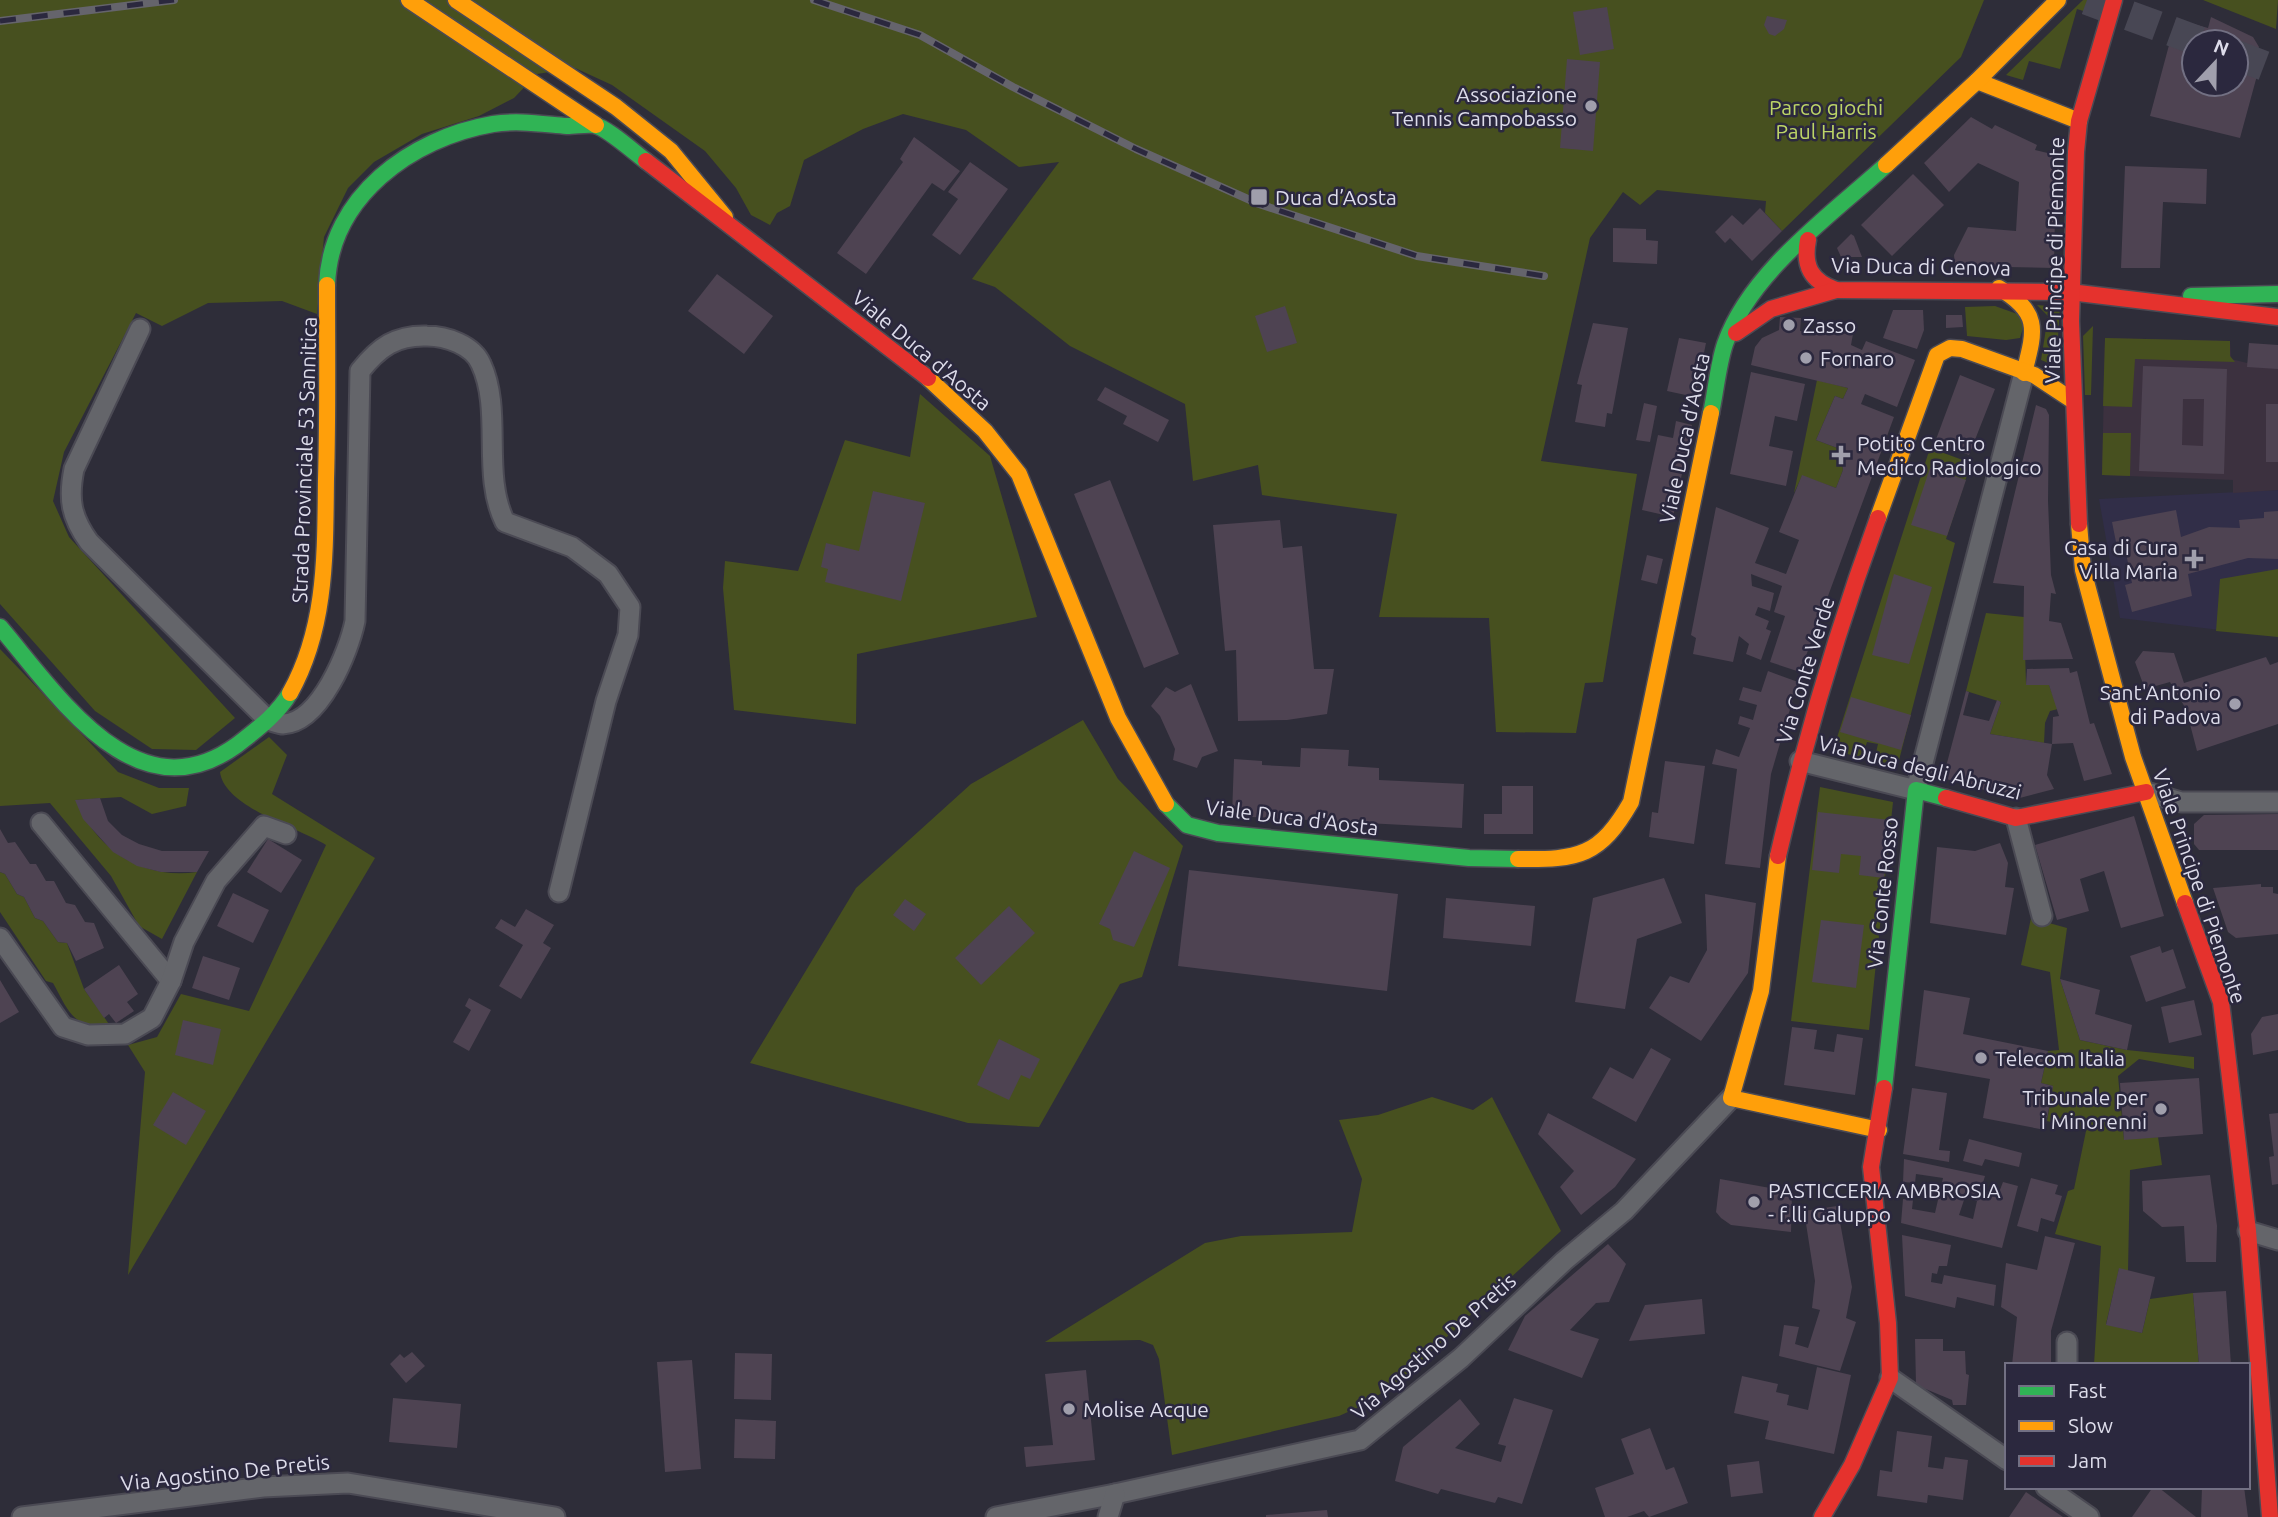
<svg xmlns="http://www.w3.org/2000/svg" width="2278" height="1517" font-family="Ubuntu,sans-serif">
<rect width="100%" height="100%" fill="#2e2d39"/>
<polygon fill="#312e48" points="2278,490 2278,637 2120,618 2099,499"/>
<polygon fill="#3c313f" points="2105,338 2230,341 2231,359 2247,363 2278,345 2278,490 2233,493 2233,480 2102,475"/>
<g fill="#47501f">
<polygon points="0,0 1984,0 1961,57 1782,231 1765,213 1766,201 1657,190 1640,205 1623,192 1590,238 1541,461 1637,474 1603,682 1585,683 1576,733 1496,732 1489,618 1379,617 1397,514 1262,495 1258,465 1193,481 1185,404 1070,346 995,287 972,279 1059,162 1019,167 966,130 903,114 863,129 804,160 790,206 777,213 770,225 751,215 736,188 705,151 612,85 575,68 537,74 514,98 479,116 422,134 374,162 348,188 324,237 317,314 282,301 208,303 162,326 136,313 64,452 53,501 69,537 235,718 196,750 152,749 95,711 0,604"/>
<polygon points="2083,0 2100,0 2096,15 2077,9 2060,69 2029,61 2023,80 2006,75"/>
<polygon points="2203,0 2278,0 2276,29"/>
<polygon points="2037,305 2060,307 2056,366 2041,360 2048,316"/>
<polygon points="1995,306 2020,315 2023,328 2020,338 2006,340 1967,336 1965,307"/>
<polygon points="2093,326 2091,395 2085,395 2083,336"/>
<polygon points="2105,338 2230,341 2230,356 2235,362 2135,359 2132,407 2103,406"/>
<polygon points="1817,380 1848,388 1843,399 1835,396 1816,440 1840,449 1843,470 1836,488 1802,476 1794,493"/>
<polygon points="920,394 990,456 1037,617 857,654 856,724 734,710 723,588 725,561 798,571 845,440 910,457"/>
<polygon points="2103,433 2131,433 2130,476 2102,475"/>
<polygon points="1930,448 1971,463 1946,539 1955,543 1897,768 1874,761 1878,744 1867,742 1862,758 1833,750"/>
<polygon points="2278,569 2278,637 2216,631 2220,579"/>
<polygon points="1986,613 2024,617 2026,684 2049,685 2058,709 2050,711 2045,723 2044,743 1990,734 2001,702 1966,691"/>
<path d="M0,649L118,772L159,788H189L186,806L152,814L121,797L76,800C96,850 143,880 197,872L162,939L139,926L111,876L50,803L0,806Z"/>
<polygon points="1083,720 1118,779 1183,846 1142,977 1120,984 1039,1127 968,1123 750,1063 856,888 971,784"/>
<path d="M269,737L287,755L272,794L375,858L128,1275L145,1072L128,1045L157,1037L181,994L249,1011L326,845C299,828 224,807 220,772Z"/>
<polygon points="1820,787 1893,802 1869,1030 1791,1021"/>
<path d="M0,872L5,874L17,894L24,897L35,918L43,921L58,942L67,943L84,989L111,1027C73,1028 70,1014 53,983L46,981L0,912Z"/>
<polygon points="2031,918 2067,928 2060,979 2080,1040 2127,1050 2194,1057 2194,1069 2139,1059 2118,1076 2124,1139 2158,1137 2162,1165 2130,1170 2128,1271 2119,1269 2106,1324 2142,1333 2150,1299 2193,1293 2199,1365 2094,1365 2101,1246 2055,1234 2068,1191 2074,1189 2086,1131 2047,1121 2053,1086 2041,1083 2048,1051 2059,1050 2050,972 2021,965"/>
<polygon points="1432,1097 1473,1110 1492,1097 1561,1231 1396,1384 1359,1407 1339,1416 1172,1455 1159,1359 1153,1345 1140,1340 1045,1342 1205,1243 1241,1236 1352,1232 1362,1179 1339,1120 1378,1115"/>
</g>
<g fill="#4e4352" fill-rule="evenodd">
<polygon points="1607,7 1614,49 1580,55 1573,12"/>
<polygon points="1767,16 1787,20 1784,29 1775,36 1769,34 1764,25"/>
<path d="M2211,17L2253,37L2259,47L2256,56L2248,60L2245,69L2258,72L2240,138L2150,116L2176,19L2208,28ZM2194,42H2236V84H2194Z"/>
<polygon points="1567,59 1600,62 1593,151 1560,148"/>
<polygon points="1971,117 1992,129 1995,125 2037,145 2035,150 2056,155 2054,268 1955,266 1954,255 1968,227 2016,231 2019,182 1978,163 1949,192 1924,163"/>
<polygon points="914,137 960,171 944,191 932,183 866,274 837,253 903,162 900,159"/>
<polygon points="970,162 1008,189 960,255 932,235 958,199 948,192"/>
<polygon points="2125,166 2207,169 2206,204 2163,202 2160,268 2121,268"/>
<polygon points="1913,174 1944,205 1892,256 1861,225"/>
<polygon points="1760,208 1782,231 1752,261 1730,238 1725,243 1715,232 1732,215 1743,225"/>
<polygon points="1613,228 1646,229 1646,240 1658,241 1657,264 1613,262"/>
<polygon points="1851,234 1854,236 1862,257 1841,257 1837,248"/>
<polygon points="717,274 773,316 744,354 688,311"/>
<polygon points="1285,306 1297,343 1267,352 1255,316"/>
<polygon points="1893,310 1923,310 1924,330 1917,349 1883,338"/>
<polygon points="1946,315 1962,315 1963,327 1946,328"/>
<polygon points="1780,317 1801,318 1800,331 1853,334 1851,345 1862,350 1866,341 1915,360 1897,407 1865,394 1861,404 1894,417 1800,672 1770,662 1785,616 1774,612 1782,586 1751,574 1752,586 1774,593 1770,611 1758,607 1755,615 1769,621 1766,629 1771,631 1761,660 1746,654 1749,644 1739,636 1733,662 1693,654 1696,638 1691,635 1716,507 1769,528 1755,563 1786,574 1799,540 1779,532 1802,475 1836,488 1843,470 1840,449 1816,440 1835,396 1843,399 1848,388 1751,365 1755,347 1762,338 1779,330"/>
<polygon points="1593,323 1628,328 1612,414 1607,413 1605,427 1575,422 1582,385 1577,384"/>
<polygon points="1679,338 1706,343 1695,397 1667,391"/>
<polygon points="2249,343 2278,345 2278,369 2247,367"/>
<path d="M2143,366L2227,369L2224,474L2139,471ZM2183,399H2204L2203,446L2182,445Z"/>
<polygon points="1751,372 1805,384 1797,421 1775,416 1769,446 1793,451 1786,486 1730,474"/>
<polygon points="1960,375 1995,389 1969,455 1935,442"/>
<polygon points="1105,387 1169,420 1158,442 1123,424 1127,416 1097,400"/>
<polygon points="1644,403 1657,406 1650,442 1636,440"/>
<rect x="2266" y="404" width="12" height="58"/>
<polygon points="2036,405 2046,409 2049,415 2048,501 2051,575 2056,594 2051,593 2049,621 2061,623 2073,659 2023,660 2024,586 1993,583"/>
<polygon points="1676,421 1692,425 1673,517 1642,510 1658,435 1673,438"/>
<polygon points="1930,468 1966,480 1947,536 1911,525"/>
<polygon points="1110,480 1179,654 1144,668 1074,494"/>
<polygon points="873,491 925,503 901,601 825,582 828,569 821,567 826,543 859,551"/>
<polygon points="2176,510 2181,537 2209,527 2240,528 2239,520 2264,518 2264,512 2278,511 2278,559 2248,558 2188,574 2192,596 2132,612 2125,585 2132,583 2125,548 2117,547 2112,522"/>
<polygon points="1280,520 1283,548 1302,546 1314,669 1334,669 1327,714 1287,720 1238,721 1236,650 1225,651 1213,525"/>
<polygon points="1647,555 1663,559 1657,584 1641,580"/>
<polygon points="1894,574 1932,587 1909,664 1872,655"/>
<polygon points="2143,651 2174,653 2184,683 2266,657 2270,665 2278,662 2278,724 2197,751 2186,709 2170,682 2145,689 2135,662"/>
<polygon points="2069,668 2070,673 2077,671 2090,724 2094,723 2112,774 2084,781 2073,743 2052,744 2053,717 2059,716 2049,685 2026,685 2027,669"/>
<polygon points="1768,671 1798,682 1771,774 1760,868 1725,864 1737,769 1712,764 1716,749 1739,757 1750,728 1738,724 1740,716 1753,720 1757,705 1739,700 1743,687 1761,692"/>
<polygon points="1191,684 1218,751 1202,757 1197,768 1173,760 1175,749 1160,716 1151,706 1166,687 1175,692"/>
<polygon points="1966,691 1969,692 1963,715 1989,721 1997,700 2001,702 1990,734 2052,744 2047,775 2054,789 2016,799 1943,778"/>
<polygon points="1851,697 1911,715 1901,750 1840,732"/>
<polygon points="1301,748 1349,750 1348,766 1379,768 1379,780 1464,784 1462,828 1232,816 1234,759 1262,761 1262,765 1300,767"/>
<polygon points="1665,761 1705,766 1694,844 1649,837 1652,812 1658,813"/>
<polygon points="1502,786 1533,786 1533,834 1484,834 1484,814 1502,814"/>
<polygon points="100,798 108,821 122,835 139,844 162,851 209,851 197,872 161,872 137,866 113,852 83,819 75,800"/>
<polygon points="1818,812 1890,820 1884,878 1859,875 1861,856 1841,854 1839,873 1812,870"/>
<polygon points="2278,814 2278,850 2199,850 2194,844 2194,824 2204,815"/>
<polygon points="2134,816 2164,916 2121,928 2104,871 2080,879 2089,911 2057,920 2035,845"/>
<polygon points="0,829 8,843 15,842 30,864 36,864 46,881 54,881 66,903 75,905 85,922 94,923 104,948 76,961 67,943 58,942 43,921 35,918 24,897 17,894 5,874 0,872"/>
<polygon points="268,839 302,860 281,893 247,872"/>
<polygon points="2000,843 2008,863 2005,887 2014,888 2006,935 1930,923 1937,847 1975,851"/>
<polygon points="1134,851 1170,868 1134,947 1113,940 1110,929 1099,924"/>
<polygon points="1189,870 1398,894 1387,991 1178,966"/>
<polygon points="1664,878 1682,923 1637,939 1625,1009 1575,1002 1593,898"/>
<polygon points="2261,884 2261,887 2273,887 2273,893 2278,894 2278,934 2236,938 2228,932 2213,888"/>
<polygon points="233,893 269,910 253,943 217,926"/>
<polygon points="1705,894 1756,903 1748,973 1701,1041 1649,1008 1670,976 1689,983 1707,950"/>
<polygon points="1446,898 1535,906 1531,946 1443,938"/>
<polygon points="905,899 926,914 914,931 893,915"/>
<polygon points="1009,906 1035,933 981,985 955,958"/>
<polygon points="526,909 554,925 543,943 551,948 521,999 499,986 523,945 495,928 501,919 515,927"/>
<polygon points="1821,920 1864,925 1856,988 1812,982"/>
<polygon points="2160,946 2162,953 2173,949 2186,988 2146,1002 2130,956"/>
<polygon points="203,956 240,968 229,1000 192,988"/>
<polygon points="119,965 138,994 127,1002 134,1011 116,1023 109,1014 104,1018 84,989"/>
<polygon points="2060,979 2100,990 2095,1014 2132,1025 2127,1050 2080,1040"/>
<polygon points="0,980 19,1012 0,1023"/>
<polygon points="1924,990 1970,998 1963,1034 2048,1051 2041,1083 2053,1086 2045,1130 1983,1118 1990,1079 1915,1066"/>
<polygon points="469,998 491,1010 469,1051 453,1042 471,1010 465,1006"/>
<polygon points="2194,1000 2202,1035 2169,1043 2161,1007"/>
<polygon points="2278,1014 2278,1050 2253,1055 2251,1034 2262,1017"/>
<polygon points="183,1020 221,1029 213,1065 175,1055"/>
<polygon points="1792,1027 1817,1030 1814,1049 1834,1052 1837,1034 1863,1038 1855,1095 1784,1085"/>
<polygon points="999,1039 1040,1059 1030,1079 1021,1075 1009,1100 977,1085"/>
<polygon points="1651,1048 1671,1059 1636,1122 1592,1098 1610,1067 1633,1079"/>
<polygon points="2199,1078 2203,1134 2124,1140 2120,1083"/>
<polygon points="1912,1088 1947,1093 1939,1150 1950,1151 1949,1162 1903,1154"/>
<polygon points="173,1092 206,1111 186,1145 153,1125"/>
<polygon points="1548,1113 1636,1159 1615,1187 1581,1215 1560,1187 1574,1171 1538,1134"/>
<polygon points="2278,1113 2278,1184 2272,1185 2269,1157 2274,1156 2269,1114"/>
<polygon points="1969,1139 2022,1153 2019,1167 1985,1159 1982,1166 1963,1161"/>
<path d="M1904,1159L1985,1176L1981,1189L1998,1195L2003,1182L2018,1186L2002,1248L1901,1223L1903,1199L1913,1200L1912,1209L1935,1213L1943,1178L1916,1174L1915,1183L1903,1182ZM1965,1197L1977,1201L1973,1219L1959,1215Z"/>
<polygon points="2210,1175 2217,1226 2216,1262 2186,1262 2184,1226 2162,1227 2143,1211 2142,1181"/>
<polygon points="2031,1178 2058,1185 2055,1194 2062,1196 2054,1222 2041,1218 2038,1232 2017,1226"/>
<polygon points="1720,1179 1792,1192 1791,1232 1731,1225 1721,1218 1716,1212"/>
<polygon points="1837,1206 1852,1287 1846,1318 1856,1322 1840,1371 1779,1356 1784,1325 1799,1327 1795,1344 1808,1348 1820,1310 1812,1308 1815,1281 1804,1211"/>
<polygon points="1902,1235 1951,1245 1947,1266 1939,1266 1937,1274 1932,1273 1931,1282 1942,1284 1944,1275 1996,1285 1994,1306 1957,1297 1955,1308 1905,1296"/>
<polygon points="2045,1236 2075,1243 2051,1331 2051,1365 2012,1365 2017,1317 2001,1307 2006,1263 2037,1270"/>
<polygon points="1608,1244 1626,1264 1609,1302 1596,1303 1570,1330 1599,1339 1582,1378 1508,1350 1525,1316"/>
<polygon points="2119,1268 2155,1277 2142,1333 2106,1325"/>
<polygon points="2226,1291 2231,1365 2199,1365 2193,1293"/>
<polygon points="1702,1299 1705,1334 1629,1341 1645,1305"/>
<polygon points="1915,1339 1943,1339 1943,1351 1965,1351 1966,1374 1969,1375 1966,1405 1953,1405 1952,1400 1916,1385"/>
<polygon points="412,1352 425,1366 406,1383 390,1364 400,1354 404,1358"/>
<polygon points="735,1353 772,1354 771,1400 734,1399"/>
<polygon points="692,1360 701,1469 665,1472 657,1362"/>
<polygon points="1817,1367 1851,1375 1834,1454 1765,1439 1769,1421 1734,1413 1742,1376 1778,1384 1776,1392 1789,1395 1787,1405 1808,1410"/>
<polygon points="1086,1370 1095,1460 1026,1467 1024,1447 1053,1445 1045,1374"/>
<polygon points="393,1398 461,1404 457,1448 389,1442"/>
<polygon points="1514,1398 1553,1410 1522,1504 1498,1497 1495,1503 1441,1489 1438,1494 1395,1481 1403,1447 1460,1399 1480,1424 1455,1448 1501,1462 1506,1446 1498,1444"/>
<polygon points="735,1419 776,1421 775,1459 734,1458"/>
<polygon points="1650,1428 1666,1470 1674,1467 1688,1503 1649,1517 1644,1511 1627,1517 1605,1517 1595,1488 1634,1474 1621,1439"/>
<polygon points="1897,1431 1932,1436 1928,1467 1943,1469 1945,1457 1968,1460 1963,1500 1928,1495 1927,1503 1877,1496 1880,1470 1892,1472"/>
<polygon points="1759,1461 1763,1493 1731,1497 1727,1465"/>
<polygon points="2153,1487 2158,1487 2196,1517 2132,1517"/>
<polygon points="2202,1487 2244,1487 2248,1517 2201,1517"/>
<polygon points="2026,1492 2063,1517 2009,1517"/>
<polygon points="1327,1510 1328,1517 1266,1517 1266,1515"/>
</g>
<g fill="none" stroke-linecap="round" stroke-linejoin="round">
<g stroke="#484754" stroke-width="30" stroke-dasharray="30 15" stroke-linecap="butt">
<polyline points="2087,0 2201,42"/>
<polyline points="2236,55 2278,71"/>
</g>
<defs>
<g id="street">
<path d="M140,329L74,469C68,499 71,517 89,542L268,720C272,721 279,724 283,724C320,723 349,651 355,621L360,371C379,347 396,335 427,336C446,336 473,345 481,364C503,411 481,474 505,522L572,547L608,574L630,607L628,635L606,701L559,892"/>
<polyline points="1800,761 1916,790 2024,373"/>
<polyline points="2146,792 2181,802 2278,802"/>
<polyline points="2016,818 2042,916"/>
<polyline points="41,823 171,981"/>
<polyline points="0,938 63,1027 88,1035 125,1034 152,1018 171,981 184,942 216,881 264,826 286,834"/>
<polyline points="2248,1231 2278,1240"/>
<polyline points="2067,1365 2067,1342"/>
<polyline points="1890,1378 2007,1460"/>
<polyline points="2046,1487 2089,1517"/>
<polyline points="22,1517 263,1487 348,1483 555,1517"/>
<polyline points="996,1517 1115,1494 1360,1440 1461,1358 1564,1261 1624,1211 1731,1098"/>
<polyline points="1108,1517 1115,1494"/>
</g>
<g id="fast">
<path d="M327,285C330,197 411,138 493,124C518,120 542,124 567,126C576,126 586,124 594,125C606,127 635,153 646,161"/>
<polyline points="2191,296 2278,294"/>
<path d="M1711,413C1716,390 1718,365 1725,344C1750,272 1831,215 1886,165"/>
<path d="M0,627C58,695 136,818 237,745C256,730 277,715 290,693"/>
<polyline points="1166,804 1187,825 1218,833 1469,858 1518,859"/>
<polyline points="1884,1088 1916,790 1946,798"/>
</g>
<g id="slow">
<polyline points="409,0 596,125"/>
<polyline points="456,0 616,107 671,151 725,217"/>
<polyline points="1977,81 2079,121"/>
<polyline points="1886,165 1977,81 2058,0"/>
<path d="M1999,288C2041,313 2035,330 2024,373"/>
<polyline points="928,378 985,431 1019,474 1118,718 1166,804"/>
<polyline points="1878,518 1937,355 1950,348 1962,349 2034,375 2072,400"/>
<polyline points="2079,524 2083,570 2133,757 2185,903"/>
<path d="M290,693C327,627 325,553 326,479C328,414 327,349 327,285"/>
<polyline points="1778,856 1761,991 1731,1098 1879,1130"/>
<path d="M1518,859C1579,860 1600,856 1631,802L1711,413"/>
</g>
<g id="jam">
<polyline points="646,161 928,378"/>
<path d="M1808,240C1803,266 1811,281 1836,290L2070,292L2278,317"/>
<polyline points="1736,333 1771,309 1836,290"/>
<polyline points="2079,524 2071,321 2076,152 2079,121 2114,0"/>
<polyline points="1946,798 2016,818 2146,792"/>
<path d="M1778,856C1805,740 1837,630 1878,518"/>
<polyline points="2185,903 2221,1002 2248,1231 2270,1517"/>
<polyline points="1822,1517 1852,1465 1890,1378 1888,1323 1871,1167 1884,1088"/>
</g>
</defs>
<use href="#street" stroke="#4b4a54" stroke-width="23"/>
<use href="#fast" stroke="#4b4a54" stroke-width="19"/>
<use href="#slow" stroke="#4b4a54" stroke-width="19"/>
<use href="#jam" stroke="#4b4a54" stroke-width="19"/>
<use href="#street" stroke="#64656a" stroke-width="19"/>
<use href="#fast" stroke="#30b455" stroke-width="16"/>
<use href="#slow" stroke="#ff9f0a" stroke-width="16"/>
<use href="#jam" stroke="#e5322d" stroke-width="16"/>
<defs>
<g id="rail">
<polyline points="814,0 920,35 1013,87 1136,149 1259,204 1417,256 1544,276"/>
<polyline points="0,21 174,0"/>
</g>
</defs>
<use href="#rail" stroke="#65646c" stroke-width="8"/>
<use href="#rail" stroke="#2b283e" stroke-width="5" stroke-dasharray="16" stroke-linecap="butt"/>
</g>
<g fill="#a09fac" stroke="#2b283e" stroke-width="2.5">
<circle cx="1591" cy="106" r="7"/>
<rect x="1250" y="188" width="18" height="18" rx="3.5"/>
<circle cx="1789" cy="325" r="7"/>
<circle cx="1806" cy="358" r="7"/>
<path d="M1837.5 444.5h7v7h7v7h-7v7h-7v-7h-7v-7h7z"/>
<path d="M2190.5 548.5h7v7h7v7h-7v7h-7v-7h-7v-7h7z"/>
<circle cx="2235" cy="704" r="7"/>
<circle cx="1981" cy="1058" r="7"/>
<circle cx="2161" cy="1109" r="7"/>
<circle cx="1754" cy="1202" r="7"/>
<circle cx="1069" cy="1409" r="7"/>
</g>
<g text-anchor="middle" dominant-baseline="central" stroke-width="5" stroke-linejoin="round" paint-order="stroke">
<g font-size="21" fill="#dddcea" stroke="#2b283e" text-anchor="start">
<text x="1577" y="94" text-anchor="end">Associazione<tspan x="1577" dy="24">Tennis Campobasso</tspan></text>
<text x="1275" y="197">Duca d’Aosta</text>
<text x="1803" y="325">Zasso</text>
<text x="1820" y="358">Fornaro</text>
<text x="1857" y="443">Potito Centro<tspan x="1857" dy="24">Medico Radiologico</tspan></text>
<text x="2178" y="547" text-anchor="end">Casa di Cura<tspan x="2178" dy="24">Villa Maria</tspan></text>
<text x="2221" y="692" text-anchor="end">Sant'Antonio<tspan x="2221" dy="24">di Padova</tspan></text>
<text x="1995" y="1058">Telecom Italia</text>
<text x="2147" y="1097" text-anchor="end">Tribunale per<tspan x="2147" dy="24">i Minorenni</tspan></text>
<text x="1768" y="1190">PASTICCERIA AMBROSIA<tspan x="1768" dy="24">- f.lli Galuppo</tspan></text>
<text x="1083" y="1409">Molise Acque</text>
</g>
<g font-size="21" fill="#bdd567" stroke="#2b283e">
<text x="1826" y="107">Parco giochi<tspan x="1826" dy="24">Paul Harris</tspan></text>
</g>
<g font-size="21" fill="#dddcea" stroke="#2b283e">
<text transform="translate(2054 260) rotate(-89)">Viale Principe di Piemonte</text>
<text transform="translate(1921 266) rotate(1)">Via Duca di Genova</text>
<text transform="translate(922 350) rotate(40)">Viale Duca d'Aosta</text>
<text transform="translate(1684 438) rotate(-78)">Viale Duca d'Aosta</text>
<text transform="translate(304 460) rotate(-88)">Strada Provinciale 53 Sannitica</text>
<text transform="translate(1805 670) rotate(-73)">Via Conte Verde</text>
<text transform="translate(1920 767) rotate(14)">Via Duca degli Abruzzi</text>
<text transform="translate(1292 817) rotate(7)">Viale Duca d'Aosta</text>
<text transform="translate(2200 886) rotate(71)">Viale Principe di Piemonte</text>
<text transform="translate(1882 893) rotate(-84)">Via Conte Rosso</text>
<text transform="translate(1433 1346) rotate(-41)">Via Agostino De Pretis</text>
<text transform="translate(225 1472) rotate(-6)">Via Agostino De Pretis</text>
</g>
</g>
<rect x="2005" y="1363" width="245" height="126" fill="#2b283e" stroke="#727083" stroke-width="2"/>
<rect x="2019" y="1386" width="35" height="10" fill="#30b455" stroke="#727083" stroke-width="2"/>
<text x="2068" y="1398" font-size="21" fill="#dddcea">Fast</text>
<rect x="2019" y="1421" width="35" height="10" fill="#ff9f0a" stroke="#727083" stroke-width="2"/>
<text x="2068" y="1433" font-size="21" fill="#dddcea">Slow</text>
<rect x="2019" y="1456" width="35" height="10" fill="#e5322d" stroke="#727083" stroke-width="2"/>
<text x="2068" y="1468" font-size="21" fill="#dddcea">Jam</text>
<g transform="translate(2215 63) rotate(22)"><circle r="33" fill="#2b283e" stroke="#727083" stroke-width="2"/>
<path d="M0-5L12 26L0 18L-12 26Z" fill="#a09fac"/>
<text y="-10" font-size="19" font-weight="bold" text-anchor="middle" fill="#dddcea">N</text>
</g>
</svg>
